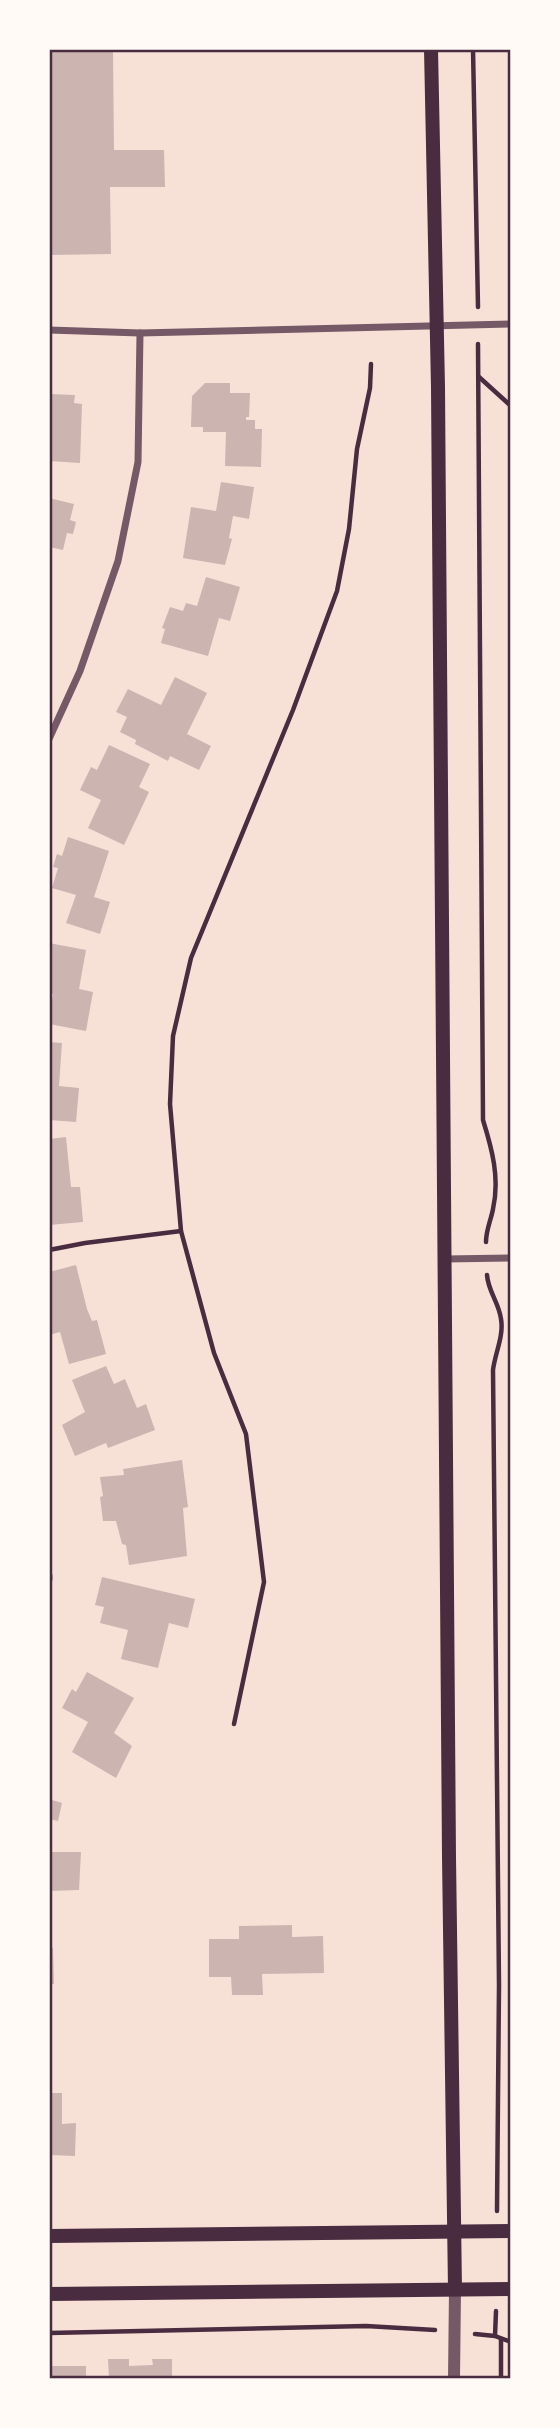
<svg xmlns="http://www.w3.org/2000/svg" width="560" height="2428" font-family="Figtree,sans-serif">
<rect width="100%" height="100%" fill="#f7e1d7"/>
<g fill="#ccb4b1">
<polygon points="49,49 113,49 114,150 164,150 165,187 110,187 111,254 49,255"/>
<polygon points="205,383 230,383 230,393 250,393 249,417 246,417 246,420 255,420 255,429 262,429 261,467 225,466 226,432 203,432 203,427 191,427 192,396"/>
<polygon points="49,394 75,395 74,403 82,404 80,463 49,461"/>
<polygon points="221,482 254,487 249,519 233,516 229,538 232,539 225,565 183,558 191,507 216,511"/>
<polygon points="49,498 74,504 70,520 76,522 73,534 67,533 63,550 49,547"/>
<polygon points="206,577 240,587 230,621 219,618 208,656 161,643 165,629 162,628 170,607 183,611 186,603 197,606"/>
<polygon points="175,677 207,693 187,734 211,746 199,770 170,756 168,761 135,744 136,740 120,732 127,717 116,712 128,689 161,705"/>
<polygon points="109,745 150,764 139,787 149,792 124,845 88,828 101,800 80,790 91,767 97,770"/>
<polygon points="68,837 109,851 94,897 110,902 100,934 66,923 76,895 52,888 58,868 53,867 57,854 62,856"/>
<polygon points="49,943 86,950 79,989 93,992 86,1031 49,1024 53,994 49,993"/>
<polygon points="49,1042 62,1043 59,1086 79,1088 76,1122 49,1120"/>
<polygon points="66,1137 71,1187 80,1187 83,1222 49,1225 49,1139"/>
<polygon points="76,1265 87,1309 92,1321 97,1320 106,1354 69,1364 60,1332 49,1335 49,1272"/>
<polygon points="106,1366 114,1384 125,1379 137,1408 146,1404 155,1430 108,1448 106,1443 75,1456 62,1425 85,1412 72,1380"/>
<polygon points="182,1460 188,1507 183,1508 187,1556 129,1565 126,1545 122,1544 116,1521 103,1521 100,1497 103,1496 100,1477 124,1475 123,1469"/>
<polygon points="102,1577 195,1599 188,1628 169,1623 158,1668 121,1659 128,1630 100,1623 104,1607 95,1605"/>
<polygon points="87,1672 134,1698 114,1733 132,1746 116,1778 72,1752 88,1722 62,1708 72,1689 76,1692"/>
<polygon points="49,1799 62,1803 58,1821 49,1819"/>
<polygon points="49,1852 81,1852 79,1890 49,1891"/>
<polygon points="292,1925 292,1937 323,1936 324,1973 262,1974 263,1995 232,1995 231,1977 209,1977 209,1939 239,1939 239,1926"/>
<polygon points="49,1948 53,1948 54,1984 49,1984"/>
<polygon points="49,2093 62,2093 62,2124 76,2123 75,2156 49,2155"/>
<polygon points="108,2359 129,2359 129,2366 153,2365 152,2359 172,2359 172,2379 109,2379"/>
<rect x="49" y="2366" width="37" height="13"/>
</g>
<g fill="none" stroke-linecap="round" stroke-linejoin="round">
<g stroke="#4a2c40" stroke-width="4.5">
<polyline points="473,49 478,307"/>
<path d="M478,344L483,1120C492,1149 500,1178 493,1209C491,1220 486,1230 486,1242"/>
<polyline points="479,377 511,406"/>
<polyline points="49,1250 85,1243 181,1231"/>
<path d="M487,1275C488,1291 499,1303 501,1319C504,1336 495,1353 493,1370L499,1985L497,2211"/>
<polyline points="234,1724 264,1582 246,1434 214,1353 181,1231 170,1104 173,1036 191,958 293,710 337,591 349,529 357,449 370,388 371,364"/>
<polyline points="49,2333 366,2326 435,2330"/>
<polyline points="475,2334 495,2336 511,2342"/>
<polyline points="495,2336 496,2311"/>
<polyline points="501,2339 501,2379"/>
</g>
<g stroke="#755966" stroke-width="7">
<polyline points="49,330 140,333 511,324"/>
<polyline points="49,739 80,671 118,561 138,462 140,333"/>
<polyline points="445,1259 511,1258"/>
<polyline points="49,1576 49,1579"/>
</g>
<polyline stroke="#755966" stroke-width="12" points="454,2379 455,2289"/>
<g stroke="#4a2c40" stroke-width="14">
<polyline points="431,49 438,387 449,1857 455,2289"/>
<polyline points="49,2236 511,2231"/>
<polyline points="49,2294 511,2289"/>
</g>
</g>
<rect width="560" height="2428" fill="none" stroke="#fffaf5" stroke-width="102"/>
<rect x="51" y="51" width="458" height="2326" fill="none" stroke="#4a2c40" stroke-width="2.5"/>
</svg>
